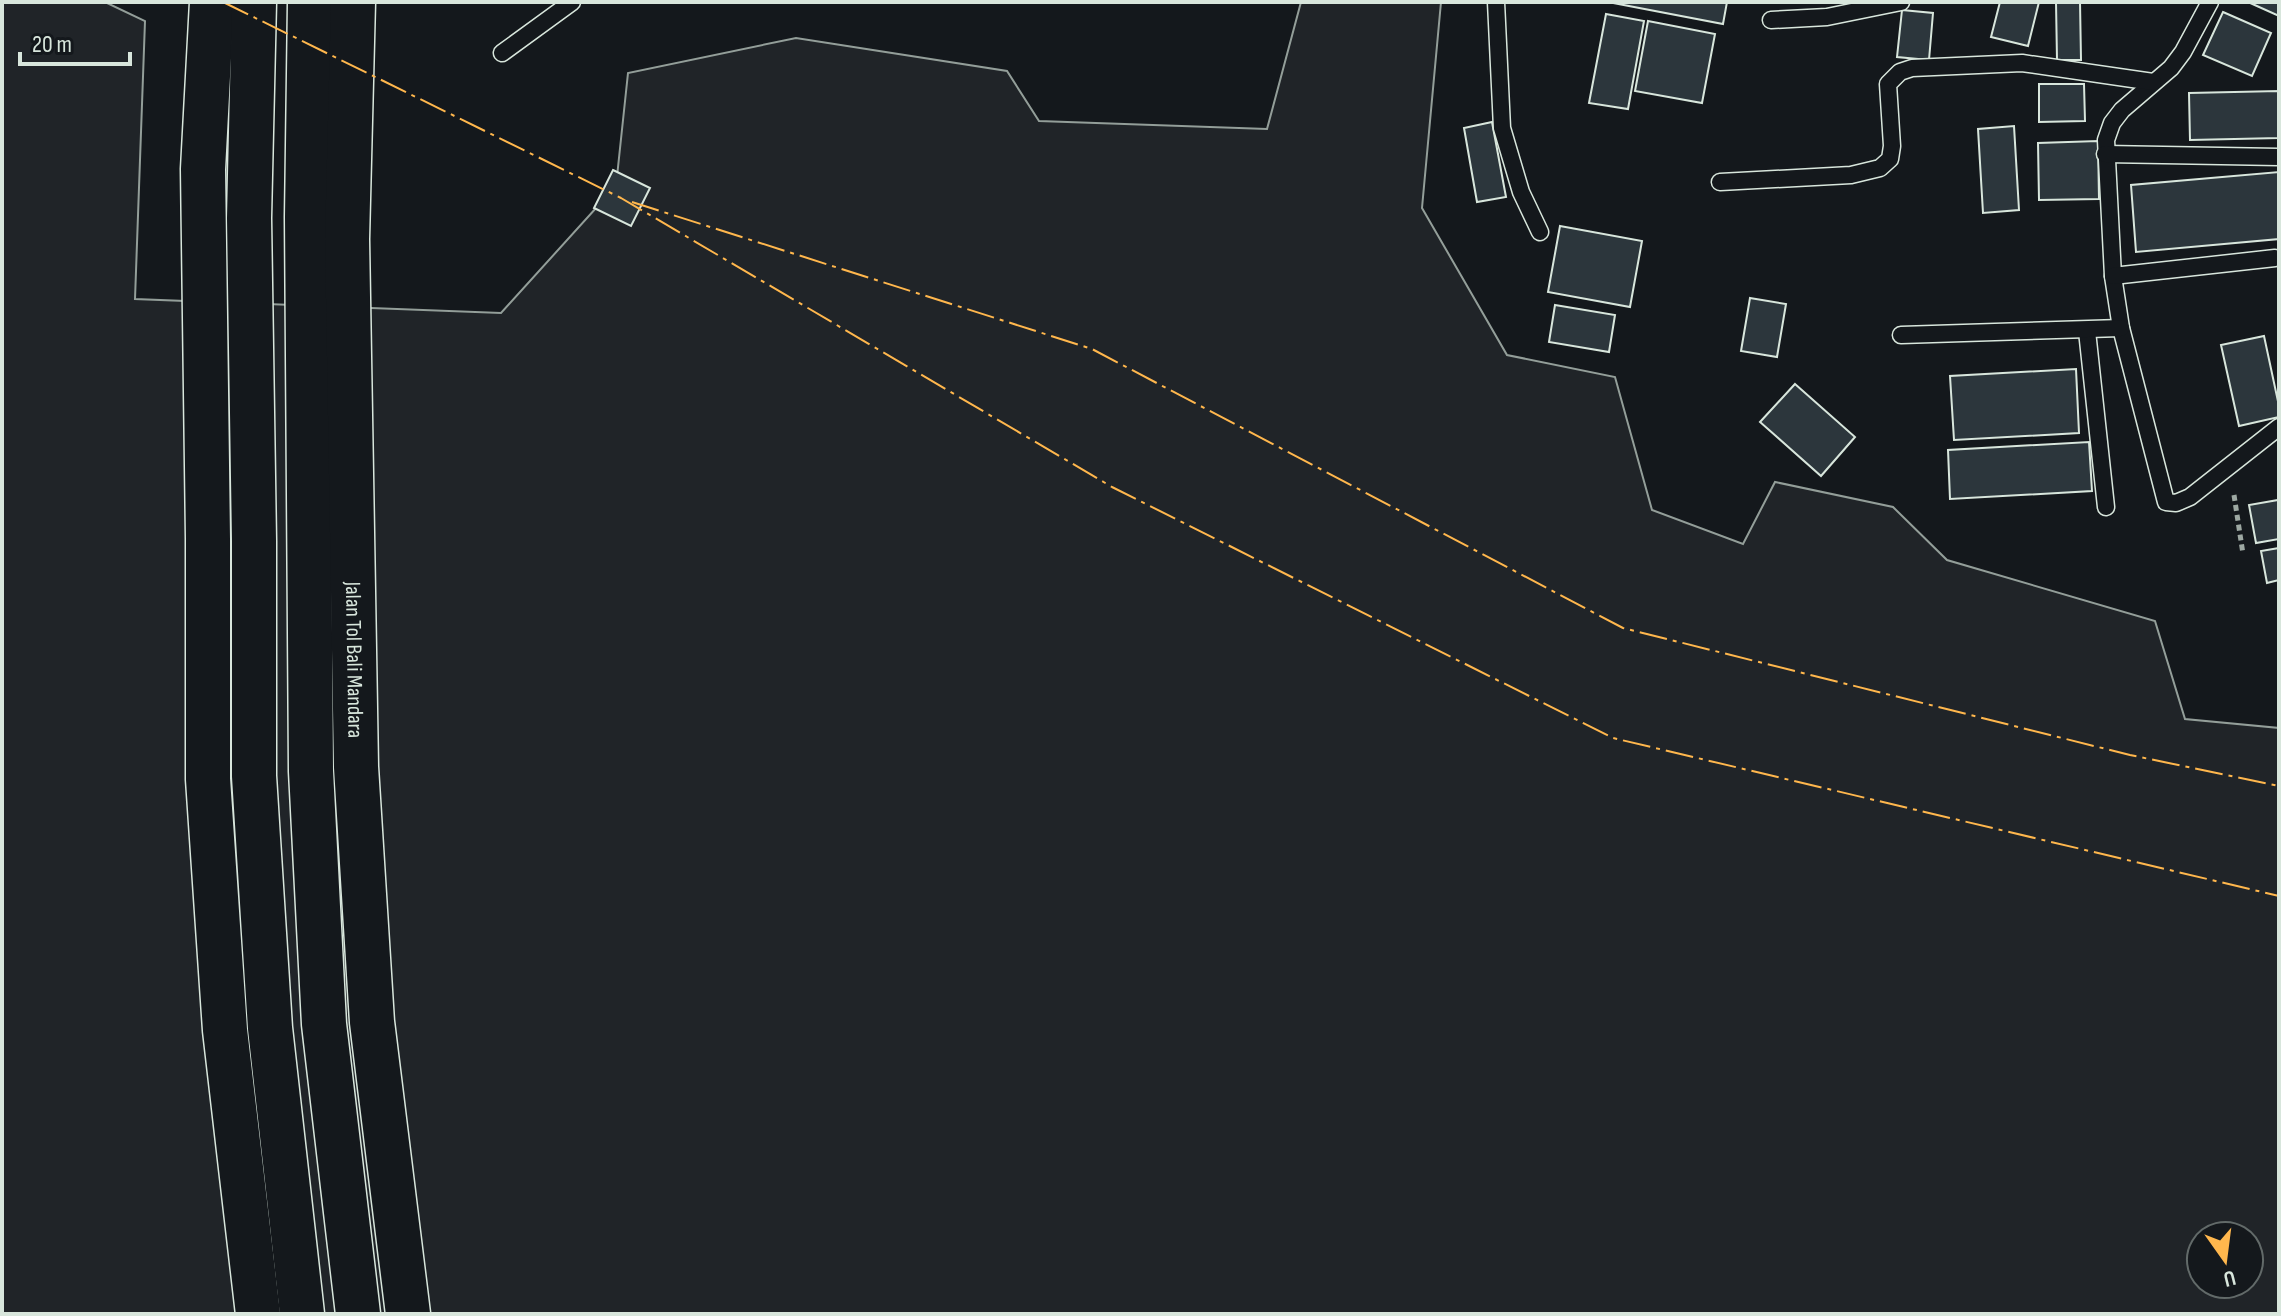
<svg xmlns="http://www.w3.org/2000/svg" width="2281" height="1316" font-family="'Sofia Sans Condensed',sans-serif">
<rect width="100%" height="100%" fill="#14181c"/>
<path fill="#202428" stroke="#939e99" stroke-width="2" fill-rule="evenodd" d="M2,2H105L145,21L135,299L501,313L616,186L628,73L796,38L1007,71L1039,121L1267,129L1301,2H1441L1422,208L1507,355L1615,377L1652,510L1743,544L1775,482L1893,507L1947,560L2155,621L2185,719L2279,728V1314H2ZM2201,1236H2249V1284H2201Z"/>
<g fill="#2c363c" stroke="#d8e6dc" stroke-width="2">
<polygon points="1608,2 1727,2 1723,24"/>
<polygon points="2000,2 2039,2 2028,46 1991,37"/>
<polygon points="2056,2 2080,2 2081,60 2057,60"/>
<polygon points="2248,2 2279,2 2279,16"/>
<polygon points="1902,10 1933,13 1929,60 1897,57"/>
<polygon points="2223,12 2271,33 2252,76 2203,55"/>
<polygon points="1606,14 1644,21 1628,109 1589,103"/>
<polygon points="1648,21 1715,34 1702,103 1635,91"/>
<polygon points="2039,84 2084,84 2085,121 2039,122"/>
<polygon points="2279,91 2279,138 2190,140 2189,93"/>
<polygon points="1492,122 1506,197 1477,202 1464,128"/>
<polygon points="2014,126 2019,210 1983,213 1978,129"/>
<polygon points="2098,141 2099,199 2039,200 2038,143"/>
<polygon points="613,170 650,188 631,226 594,208"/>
<polygon points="2279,172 2279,239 2136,252 2131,185"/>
<polygon points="1560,226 1642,241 1630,307 1548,292"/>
<polygon points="1750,298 1786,304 1777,357 1741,351"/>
<polygon points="1555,305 1615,315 1609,352 1549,342"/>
<polygon points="2264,336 2279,406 2279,417 2239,426 2221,345"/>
<polygon points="2076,369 2079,433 1954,440 1950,376"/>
<polygon points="1795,384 1855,437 1821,476 1760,422"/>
<polygon points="2089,442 2092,491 1950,499 1948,450"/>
<polygon points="2278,500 2279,539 2256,543 2249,505"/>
<polygon points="2279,548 2279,580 2267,583 2261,551"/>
</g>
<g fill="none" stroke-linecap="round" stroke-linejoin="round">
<defs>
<g id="lane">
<polyline points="1496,2 1502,128 1521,192 1540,232"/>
<polyline points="2210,2 2183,52 2171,68 2122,110 2112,123 2106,140 2113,276 2121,328 2166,502 2176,503 2190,497 2279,427"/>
<polyline points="1771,20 1827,17 1901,2"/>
<polyline points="502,53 572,2"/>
<polyline points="2105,154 2279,157"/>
<polyline points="1720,182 1851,175 1880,168 1890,159 1892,146 1888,84 1900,72 1912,68 2022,63 2153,82"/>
<polyline points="2113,276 2275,258"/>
<polyline points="2087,331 2106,507"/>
<polyline points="1901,335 2121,328"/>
</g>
<g id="highway">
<polyline points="212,2 203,169 208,539 208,779 225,1030 258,1314"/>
<polyline points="254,2 249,218 254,541 254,776 270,1028 302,1314"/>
<polyline points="310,2 307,217 311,771 324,1024 358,1314"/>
<path id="s1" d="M353,2L347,239L356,767L372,1022L408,1314"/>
</g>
</defs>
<use href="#lane" stroke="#d8e6dc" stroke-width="19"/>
<use href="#highway" stroke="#d8e6dc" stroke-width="47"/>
<polyline stroke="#9da8a2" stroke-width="5" stroke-dasharray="6 4" stroke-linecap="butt" points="2234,495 2243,554"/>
<use href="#lane" stroke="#14181c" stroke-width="16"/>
<use href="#highway" stroke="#14181c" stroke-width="44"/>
<g stroke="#ffb74d" stroke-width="2" stroke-dasharray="28 6 4 6" stroke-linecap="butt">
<polyline points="223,2 621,198 1112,487 1613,738 2279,896"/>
<polyline points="632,202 1092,349 1623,628 2130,755 2279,786"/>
</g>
</g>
<g text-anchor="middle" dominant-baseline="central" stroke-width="6" stroke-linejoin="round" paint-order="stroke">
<g font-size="22" fill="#d8e6dc" stroke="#14181c">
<text stroke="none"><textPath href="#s1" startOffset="658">Jalan Tol Bali Mandara</textPath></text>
</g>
</g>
<rect width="2281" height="1316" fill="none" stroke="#d8e6dc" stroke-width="8"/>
<g transform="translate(2225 1260) rotate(166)"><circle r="38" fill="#14181c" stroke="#626a69" stroke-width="2"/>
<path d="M0-6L14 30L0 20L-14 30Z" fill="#ffb74d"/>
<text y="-12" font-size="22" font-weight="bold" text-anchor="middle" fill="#d8e6dc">U</text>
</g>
<path d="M20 52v12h110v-12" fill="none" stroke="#d8e6dc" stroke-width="4"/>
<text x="32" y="52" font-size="24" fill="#d8e6dc" stroke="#14181c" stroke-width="6" paint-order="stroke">20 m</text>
</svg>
